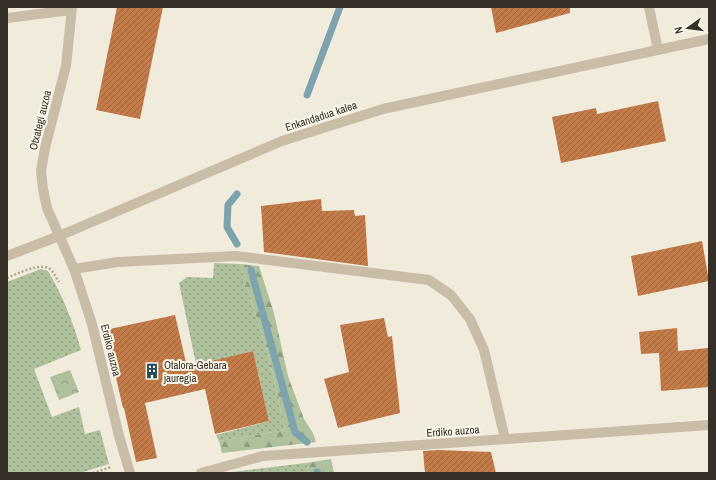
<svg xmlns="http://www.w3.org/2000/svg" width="716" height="480" font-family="'Archivo Narrow',sans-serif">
<defs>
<pattern id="grass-dots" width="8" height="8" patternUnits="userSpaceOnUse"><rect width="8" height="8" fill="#aec09c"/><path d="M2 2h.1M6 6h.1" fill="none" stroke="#8e9c7f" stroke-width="1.8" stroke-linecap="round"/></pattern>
<pattern id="forest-firs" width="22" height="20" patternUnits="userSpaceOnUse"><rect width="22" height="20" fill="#aec09c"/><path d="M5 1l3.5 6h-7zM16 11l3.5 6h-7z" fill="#8e9c7f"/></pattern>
<pattern id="park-crowns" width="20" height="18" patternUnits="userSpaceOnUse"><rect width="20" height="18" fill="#aec09c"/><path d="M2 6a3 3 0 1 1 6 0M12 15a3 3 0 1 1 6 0" fill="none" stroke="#8e9c7f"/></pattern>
<pattern id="building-hatch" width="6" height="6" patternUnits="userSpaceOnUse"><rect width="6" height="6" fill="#c37c49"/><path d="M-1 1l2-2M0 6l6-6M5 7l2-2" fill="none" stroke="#9f663d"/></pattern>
</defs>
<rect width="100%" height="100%" fill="#f1ebdc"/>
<g fill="url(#grass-dots)">
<polygon points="214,263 240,264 269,357 285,430 219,441 216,435 269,421 253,351 218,360 200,383 179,283 187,277 213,278"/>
<path d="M41,269L48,271C63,296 73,322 81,350L34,369L52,417L79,407L85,434L100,430L109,464L80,473H7V282Z"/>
<polygon points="306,463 309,473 224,473"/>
</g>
<g fill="url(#forest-firs)">
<polygon points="240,264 259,266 274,313 288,376 304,419 313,433 316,442 222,453 219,441 285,430 269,357"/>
<polygon points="331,459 334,473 309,473 306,463"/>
</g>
<polygon fill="url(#park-crowns)" points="70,370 79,392 59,400 50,377"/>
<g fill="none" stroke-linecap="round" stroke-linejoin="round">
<g stroke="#7ca3ae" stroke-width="7">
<polyline points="307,95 340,7"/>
<polyline points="237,244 227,227 228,205 237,194"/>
<polyline points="251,270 295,432 307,442"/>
<polyline points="317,472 317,473"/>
</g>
</g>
<g fill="url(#building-hatch)">
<polygon points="117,7 163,7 140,119 96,110"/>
<polygon points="491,7 570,7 570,13 496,33"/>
<polygon points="658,101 666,141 561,163 552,117 596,108 597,114"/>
<polygon points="321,199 322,211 354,210 355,216 365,215 368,266 264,252 261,206"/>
<polygon points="702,241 709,281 638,296 631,256"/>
<polygon points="175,315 187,367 253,351 269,421 215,434 205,389 145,403 157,458 136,462 124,408 123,408 105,330"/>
<polygon points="384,318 388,337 392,336 400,413 338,428 324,379 349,372 340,325"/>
<polygon points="677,328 678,351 708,348 709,387 661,391 659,353 641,354 639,332"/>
<polygon points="438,450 491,452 496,473 425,473 423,451"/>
</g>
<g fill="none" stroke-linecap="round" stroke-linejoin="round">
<g stroke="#b5a893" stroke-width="2.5" stroke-dasharray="2 2" stroke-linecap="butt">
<path d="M7,278C17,274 40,262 50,269C54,272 56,278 59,282"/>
<polyline points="93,473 111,467"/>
</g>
<g stroke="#c9bda8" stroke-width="10">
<polyline points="72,7 66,66 45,148 41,171 43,189 47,208 74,269 92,324 119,436 130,473"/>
<polyline points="649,7 658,50"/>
<polyline points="7,18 71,10"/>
<polyline points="7,256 59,236 282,141 383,109 709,39"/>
<polyline points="74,269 118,262 236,256 429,280 451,295 470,319 484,350 505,439"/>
<polyline points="201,473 263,456 709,425"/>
</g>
</g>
<defs>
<symbol id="building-bare" viewBox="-9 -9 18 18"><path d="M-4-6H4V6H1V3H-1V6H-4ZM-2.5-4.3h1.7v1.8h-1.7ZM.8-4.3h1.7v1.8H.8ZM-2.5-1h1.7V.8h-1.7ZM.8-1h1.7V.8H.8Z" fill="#1f4957" stroke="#f9f5e9" stroke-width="2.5" paint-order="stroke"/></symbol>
</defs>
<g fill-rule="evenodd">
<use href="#building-bare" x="141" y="360" width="22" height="22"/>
</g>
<g text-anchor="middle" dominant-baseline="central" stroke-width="4" stroke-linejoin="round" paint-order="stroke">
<g font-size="11" fill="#362f28" stroke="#f9f5e9">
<text transform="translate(321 116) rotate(-18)">Enkandadua kalea</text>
<text transform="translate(40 120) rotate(-76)">Otxategi auzoa</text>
<text transform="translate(111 350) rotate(76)">Erdiko auzoa</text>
<text transform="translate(453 431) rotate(-4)">Erdiko auzoa</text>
</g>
<g font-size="11" fill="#362f28" stroke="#f9f5e9" text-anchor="start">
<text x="164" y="365">Otalora-Gebara<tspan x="164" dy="13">jauregia</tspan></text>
</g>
</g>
<rect width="716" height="480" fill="none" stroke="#362f28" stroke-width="16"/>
<g transform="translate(688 28) rotate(256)" stroke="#f9f5e9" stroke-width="3" paint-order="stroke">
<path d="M0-3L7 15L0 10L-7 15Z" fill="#362f28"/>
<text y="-6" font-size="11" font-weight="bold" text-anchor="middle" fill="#362f28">N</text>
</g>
</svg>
